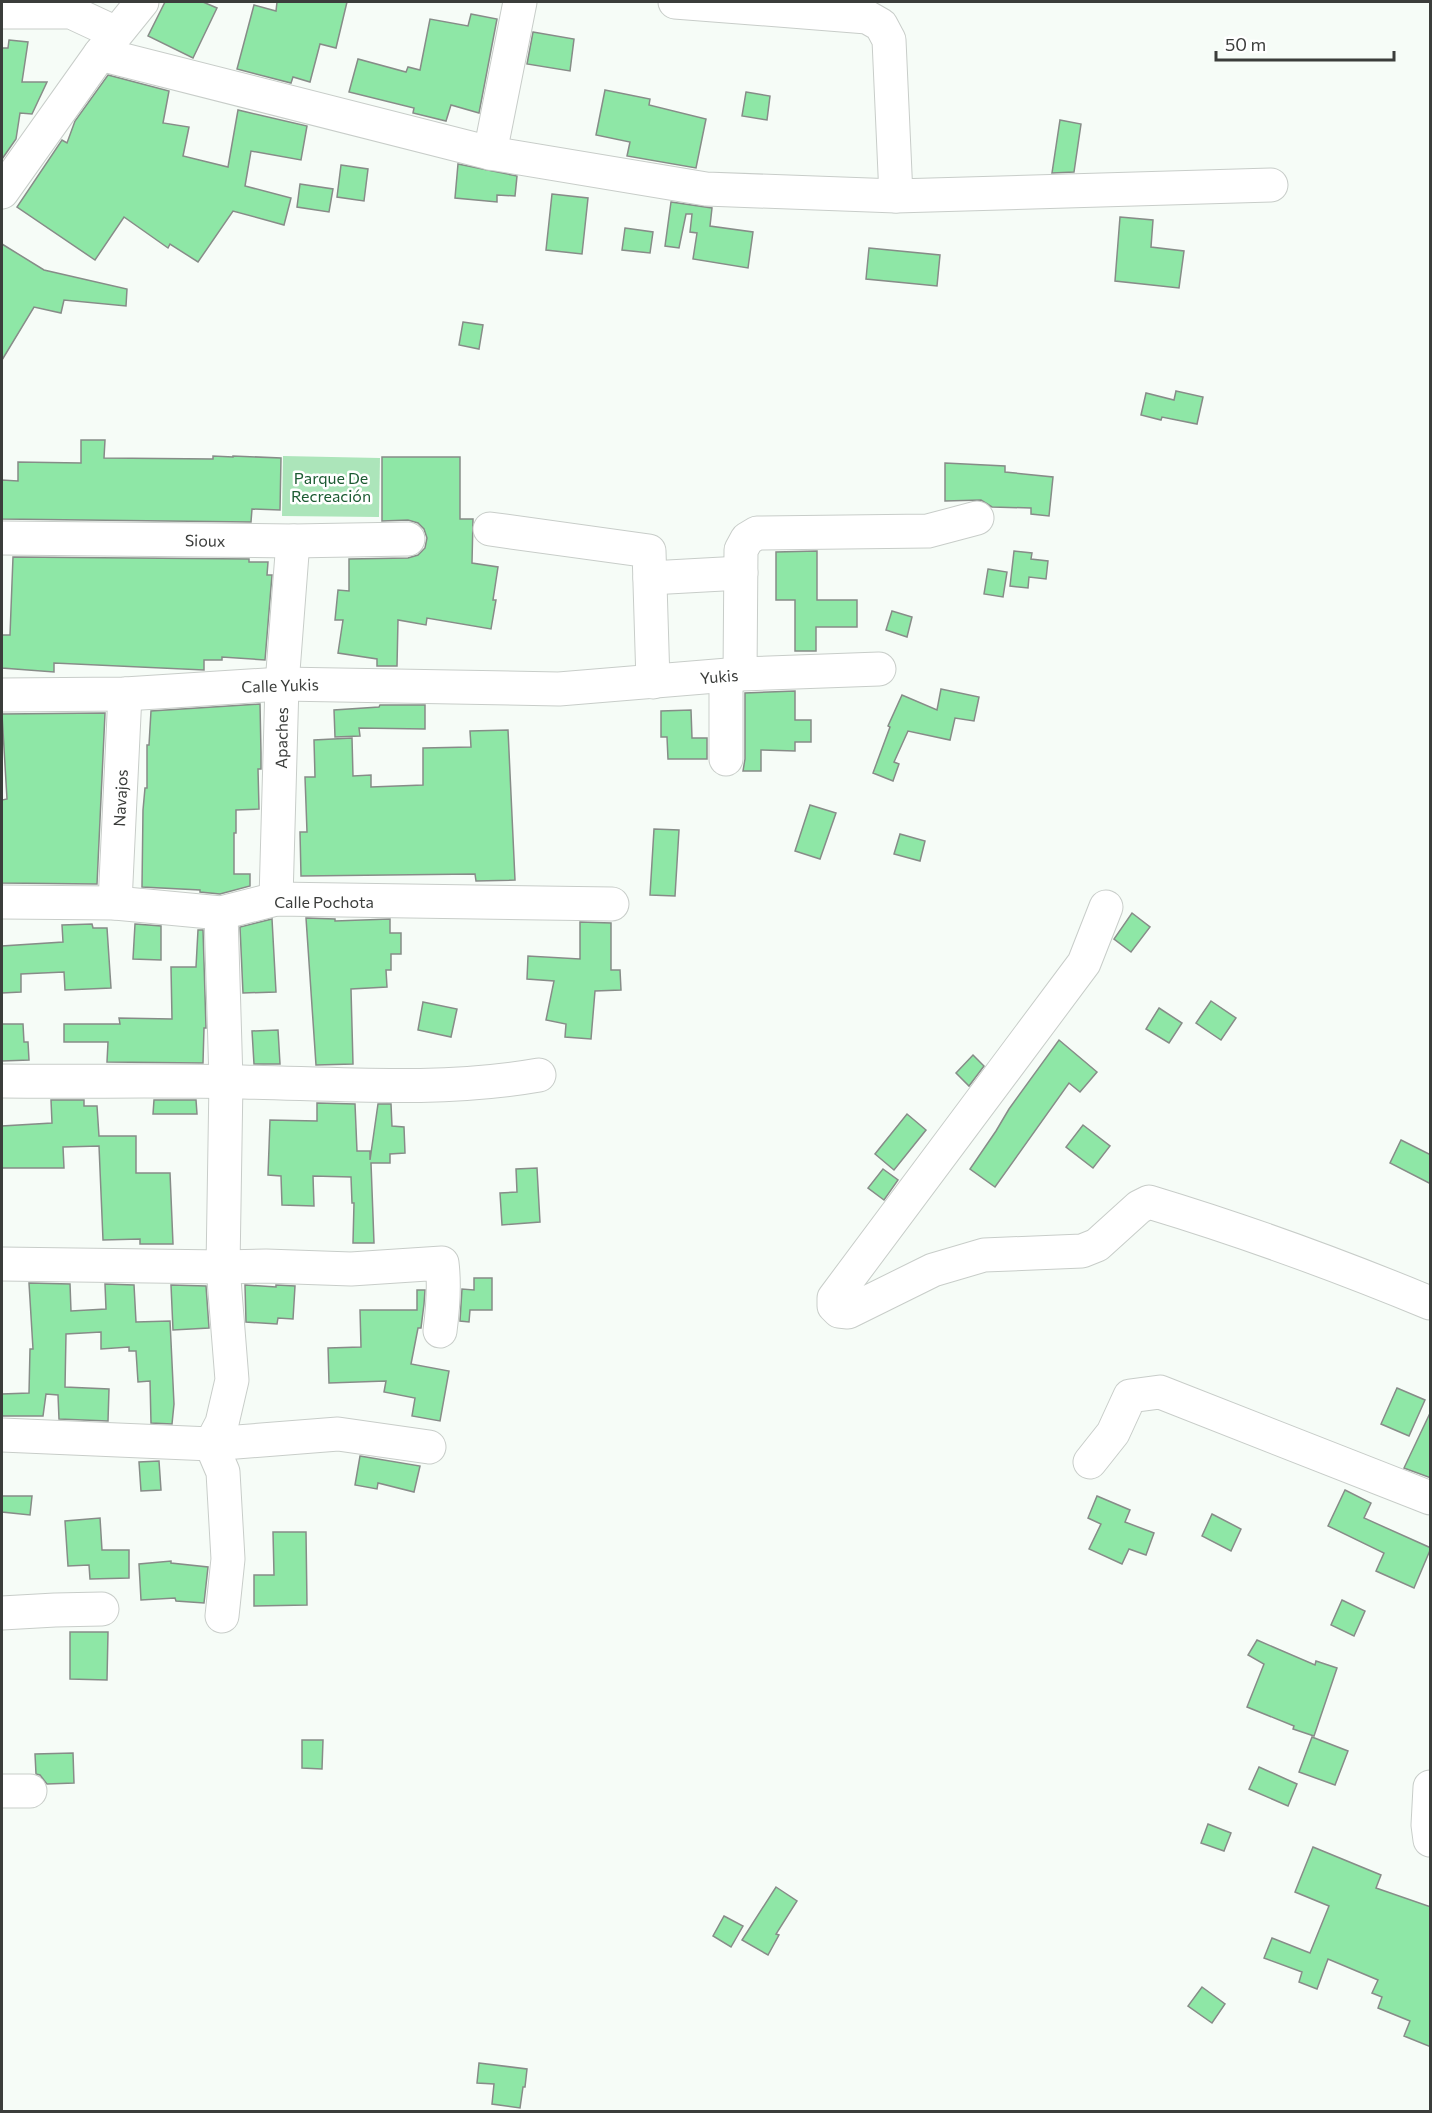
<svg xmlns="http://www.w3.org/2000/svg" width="1432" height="2113" font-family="Commissioner,sans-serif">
<rect width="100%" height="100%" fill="#f6fcf7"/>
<polygon fill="#ace5ba" points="283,456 380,458 379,517 282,516"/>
<g fill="#8ee7a6" stroke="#878c88" stroke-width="1.5">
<polygon points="165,2 203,2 217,8 193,58 148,36"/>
<polygon points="277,2 347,2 336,48 320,44 310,82 293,77 291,83 237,69 254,5 276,11"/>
<polygon points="471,14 497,19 479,113 451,105 446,121 413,113 414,108 349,92 358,59 406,72 408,67 420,70 430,19 468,26"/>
<polygon points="533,32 574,39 570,71 527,64"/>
<polygon points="9,40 28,42 22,82 47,82 32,114 20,113 16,139 2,159 2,48 8,48"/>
<polygon points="108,75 169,91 163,123 189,127 183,156 228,167 238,110 307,126 301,160 251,151 245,186 291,198 284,225 233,211 198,262 170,244 168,248 124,217 95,260 17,207 62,140 67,143 75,121"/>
<polygon points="605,90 650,99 649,105 706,119 696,168 627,156 630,142 596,135"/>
<polygon points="746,92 770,96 767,120 742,116"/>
<polygon points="1060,120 1081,124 1074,172 1052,173"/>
<polygon points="458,164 517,176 515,196 497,195 497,202 455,198"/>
<polygon points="341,165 368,169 364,201 337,197"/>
<polygon points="300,184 333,189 329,212 297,207"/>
<polygon points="552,194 588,198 582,254 546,250"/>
<polygon points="671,202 712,208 710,226 753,232 748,268 693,259 697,233 690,232 692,214 686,214 679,248 665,246"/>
<polygon points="1120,217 1153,220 1151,247 1184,251 1179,288 1115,281"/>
<polygon points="625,228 653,232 650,253 622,250"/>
<polygon points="2,244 44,270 127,289 126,306 64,300 61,313 34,307 2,360"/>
<polygon points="869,248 940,255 937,286 866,279"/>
<polygon points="463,322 483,325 479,349 459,345"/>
<polygon points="1176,391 1203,397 1197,424 1162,417 1161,420 1141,415 1146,393 1174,400"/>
<polygon points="81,440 105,440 104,458 213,459 213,456 233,457 233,456 281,458 280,510 252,509 251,522 2,519 2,480 18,481 18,462 81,463"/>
<polygon points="382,457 460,457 460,519 473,519 472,563 498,567 493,600 496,600 491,629 427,618 426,625 398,620 397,666 377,666 377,659 338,653 343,620 335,620 338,590 349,591 349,559 408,558 418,555 425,548 427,538 424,529 418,523 408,520 382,521"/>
<polygon points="945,463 1005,466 1005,472 1053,477 1049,516 1031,514 1031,508 992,507 981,500 945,501"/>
<polygon points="817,551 817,600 857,600 857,627 816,627 816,651 795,651 795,600 776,600 776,552"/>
<polygon points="1014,551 1032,553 1031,559 1048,561 1046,579 1029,577 1028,588 1010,586"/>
<polygon points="13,557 249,559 249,562 268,562 267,575 272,575 265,660 222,657 222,660 204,660 204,670 54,663 54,672 2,668 2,635 10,635"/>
<polygon points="988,569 1007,572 1003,597 984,594"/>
<polygon points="892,611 912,617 907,637 886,630"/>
<polygon points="941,689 979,697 974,721 955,718 950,740 908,731 894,762 899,764 893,781 873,773 890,727 888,726 902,695 937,710"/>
<polygon points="795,691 795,720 811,720 811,742 795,742 795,751 761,750 761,771 743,771 745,759 745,693"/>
<polygon points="260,704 261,753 261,769 258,769 259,809 236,810 236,833 234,833 234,874 250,874 250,886 220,894 200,892 200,890 142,887 143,810 145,788 147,788 147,745 149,745 151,711"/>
<polygon points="380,705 425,705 425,729 359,728 360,736 335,737 334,710 379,707"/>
<polygon points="691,710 692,738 707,738 707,759 668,759 667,737 661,737 661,711"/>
<polygon points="105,713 97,884 2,883 2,800 7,799 2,714"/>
<polygon points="508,730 515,880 476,881 475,874 301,876 300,832 307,832 305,777 315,777 314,740 352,738 353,776 371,775 371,787 423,785 423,748 471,747 470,731"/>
<polygon points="810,805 836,813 820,859 795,851"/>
<polygon points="654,829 679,830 675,896 650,895"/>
<polygon points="900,834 925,841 920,861 894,854"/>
<polygon points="1132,913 1150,927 1131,952 1114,939"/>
<polygon points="306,918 335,919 335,921 390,919 390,933 401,933 401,954 391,954 391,970 386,970 387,987 351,989 353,1064 316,1065"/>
<polygon points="272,919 276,992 243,993 240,927"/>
<polygon points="580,922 611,923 611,970 620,970 621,990 595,991 591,1039 565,1037 566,1024 546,1020 554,981 527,979 528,956 580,959"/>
<polygon points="92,924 93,928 107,928 111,988 65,990 64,972 21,974 21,992 2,993 2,946 63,942 62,925"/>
<polygon points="135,924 161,926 161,960 133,959"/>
<polygon points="198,930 203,930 206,1028 204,1028 203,1063 107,1062 108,1042 64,1042 64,1024 120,1024 119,1018 172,1019 171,967 196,967"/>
<polygon points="1211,1001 1236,1018 1221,1040 1196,1023"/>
<polygon points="423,1002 457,1009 451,1037 418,1030"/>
<polygon points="1159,1008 1182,1023 1169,1043 1146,1029"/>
<polygon points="2,1024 23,1024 24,1042 28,1042 29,1060 2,1061"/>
<polygon points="278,1030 280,1064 254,1064 252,1031"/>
<polygon points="1059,1040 1097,1072 1080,1092 1069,1083 995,1187 970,1169 996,1131 1009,1109"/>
<polygon points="973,1055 984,1066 969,1086 956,1073"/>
<polygon points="51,1100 84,1100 84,1106 97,1106 99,1136 136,1136 136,1173 170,1173 173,1244 140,1244 140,1239 103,1240 99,1146 63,1147 64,1168 2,1168 2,1126 52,1123"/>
<polygon points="154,1100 196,1100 197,1114 153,1114"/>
<polygon points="317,1103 355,1104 357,1151 370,1151 370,1160 378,1104 391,1104 392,1126 404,1127 405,1153 390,1154 390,1163 371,1163 374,1243 353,1243 354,1203 352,1203 351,1177 313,1176 314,1206 282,1205 281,1176 268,1175 270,1120 317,1121"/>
<polygon points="907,1114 926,1130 894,1170 875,1154"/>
<polygon points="1083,1125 1110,1146 1093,1168 1066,1147"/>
<polygon points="1401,1140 1431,1155 1431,1184 1390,1163"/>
<polygon points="537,1168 540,1222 502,1225 500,1193 517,1192 516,1169"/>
<polygon points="883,1169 898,1180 884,1200 868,1188"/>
<polygon points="474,1278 492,1278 492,1310 470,1310 469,1322 460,1321 462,1289 474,1290"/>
<polygon points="29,1283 70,1284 71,1311 106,1309 105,1284 134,1285 136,1322 170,1321 174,1404 172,1424 151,1423 150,1381 138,1382 136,1351 129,1351 129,1347 101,1349 101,1332 66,1334 65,1387 109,1389 108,1421 59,1419 58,1395 46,1394 43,1416 2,1416 2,1394 29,1393 30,1349 33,1349"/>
<polygon points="171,1285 206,1286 209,1328 173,1330"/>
<polygon points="245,1285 276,1287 276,1285 295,1286 293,1319 278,1318 277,1324 246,1322"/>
<polygon points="417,1290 425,1290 424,1304 421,1328 418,1328 411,1364 449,1371 440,1421 412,1416 415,1398 384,1392 386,1381 329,1383 328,1348 361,1347 360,1310 417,1310"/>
<polygon points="1397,1388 1425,1400 1409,1436 1381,1424"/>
<polygon points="1431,1411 1431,1478 1404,1468"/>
<polygon points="360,1456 420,1466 414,1492 378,1483 377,1489 355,1485"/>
<polygon points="159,1461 161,1490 141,1491 139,1462"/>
<polygon points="1345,1490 1371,1503 1364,1518 1431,1548 1414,1588 1376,1571 1384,1553 1328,1526"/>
<polygon points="2,1496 32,1496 30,1515 2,1512"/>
<polygon points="1097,1496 1130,1510 1125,1522 1154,1533 1146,1555 1129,1549 1122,1564 1089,1549 1101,1524 1088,1518"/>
<polygon points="1212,1514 1241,1529 1231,1551 1202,1536"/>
<polygon points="100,1518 102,1550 129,1550 129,1578 90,1579 89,1565 68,1566 65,1521"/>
<polygon points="273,1532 306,1532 307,1605 254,1606 254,1575 274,1575"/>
<polygon points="171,1561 171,1563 208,1567 204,1603 176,1601 175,1598 141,1600 139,1564"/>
<polygon points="1342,1600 1365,1611 1354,1636 1331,1625"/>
<polygon points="70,1632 108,1632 107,1680 70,1679"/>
<polygon points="1257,1640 1315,1665 1316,1661 1337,1668 1314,1736 1293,1729 1294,1726 1247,1707 1264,1664 1248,1655"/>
<polygon points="1312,1737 1348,1751 1335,1785 1299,1772"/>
<polygon points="302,1740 323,1740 322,1769 302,1768"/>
<polygon points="73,1753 74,1783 47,1784 40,1775 36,1774 35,1754"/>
<polygon points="1259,1767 1297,1784 1288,1806 1249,1789"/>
<polygon points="1208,1824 1231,1833 1224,1851 1201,1843"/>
<polygon points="1313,1847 1381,1875 1376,1888 1431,1907 1431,2047 1404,2036 1410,2021 1378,2008 1382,1997 1372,1993 1378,1980 1328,1959 1317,1989 1299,1982 1302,1972 1264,1958 1272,1938 1310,1953 1329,1906 1295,1892"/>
<polygon points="776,1887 797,1901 776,1934 779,1935 768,1955 742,1940"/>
<polygon points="724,1916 743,1926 731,1947 713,1936"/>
<polygon points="1202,1987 1225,2004 1212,2023 1188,2006"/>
<polygon points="479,2063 527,2069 525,2087 523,2087 520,2108 492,2104 494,2084 477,2083"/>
</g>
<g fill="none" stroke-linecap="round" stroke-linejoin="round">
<defs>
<g id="minor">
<polyline points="675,2 867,17 881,25 889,40 896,196"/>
<polyline points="2,12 71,12 116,33"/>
<polyline points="100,54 490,153 706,189 896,196 1271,185"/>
<polyline points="490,153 520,2"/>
<polyline points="2,192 100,54 142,2"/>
<polyline points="490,529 649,551 653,682"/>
<polyline points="2,538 293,541 408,539"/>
<polyline points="650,578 741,573"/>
<polyline points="740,674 741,550 747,539 757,533 928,531 977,518"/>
<polyline points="726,676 726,759"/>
<polyline points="2,695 125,694 282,684 559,689 740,674 879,669"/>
<polyline points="276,899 282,684 293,541"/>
<polyline points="2,902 115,903 221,913 276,899 612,904"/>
<polyline points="115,903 125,694"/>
<path d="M1106,907L1084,963L834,1298V1306L839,1311L848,1312L933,1270L984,1255L1082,1251L1097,1245L1139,1207L1149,1202C1245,1231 1338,1265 1430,1303"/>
<polyline points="221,913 226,1081 223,1267 232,1380 222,1423 211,1444 223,1472 228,1559 222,1616"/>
<path d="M2,1081C82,1082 163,1080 243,1082C342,1084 442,1092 539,1075"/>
<path d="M2,1264L223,1267L266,1266L351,1269L442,1263C445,1287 443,1308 440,1331"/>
<polyline points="2,1435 211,1444 338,1434 429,1447"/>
<polyline points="1090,1462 1113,1433 1130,1396 1160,1392 1430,1498"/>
<polyline points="2,1613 55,1610 102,1609"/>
<polyline points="1430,1787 1428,1825 1430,1840"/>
<polyline points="2,1791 30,1791"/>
</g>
</defs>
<use href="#minor" stroke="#c8cdc9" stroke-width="35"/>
<use href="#minor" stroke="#fff" stroke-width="33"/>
</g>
<g text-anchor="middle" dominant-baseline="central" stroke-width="5" stroke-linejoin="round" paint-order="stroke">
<g font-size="16" fill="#1c5b32" stroke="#fff">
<text x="331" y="477">Parque De<tspan x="331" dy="18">Recreación</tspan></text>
</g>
<g font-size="16" fill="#3b3d3b" stroke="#fff">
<text transform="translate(205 540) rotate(1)">Sioux</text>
<text transform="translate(719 676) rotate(-5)">Yukis</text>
<text transform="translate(280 685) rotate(-2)">Calle Yukis</text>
<text transform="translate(281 738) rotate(-89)">Apaches</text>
<text transform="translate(120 798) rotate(-87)">Navajos</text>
<text x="324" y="901">Calle Pochota</text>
</g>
</g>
<rect width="1432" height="2113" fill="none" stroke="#3b3d3b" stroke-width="6"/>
<path d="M1216 51v9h178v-9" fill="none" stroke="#3b3d3b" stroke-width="3"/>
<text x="1225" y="51" font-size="18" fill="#3b3d3b" stroke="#ffffff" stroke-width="4.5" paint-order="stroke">50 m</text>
</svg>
